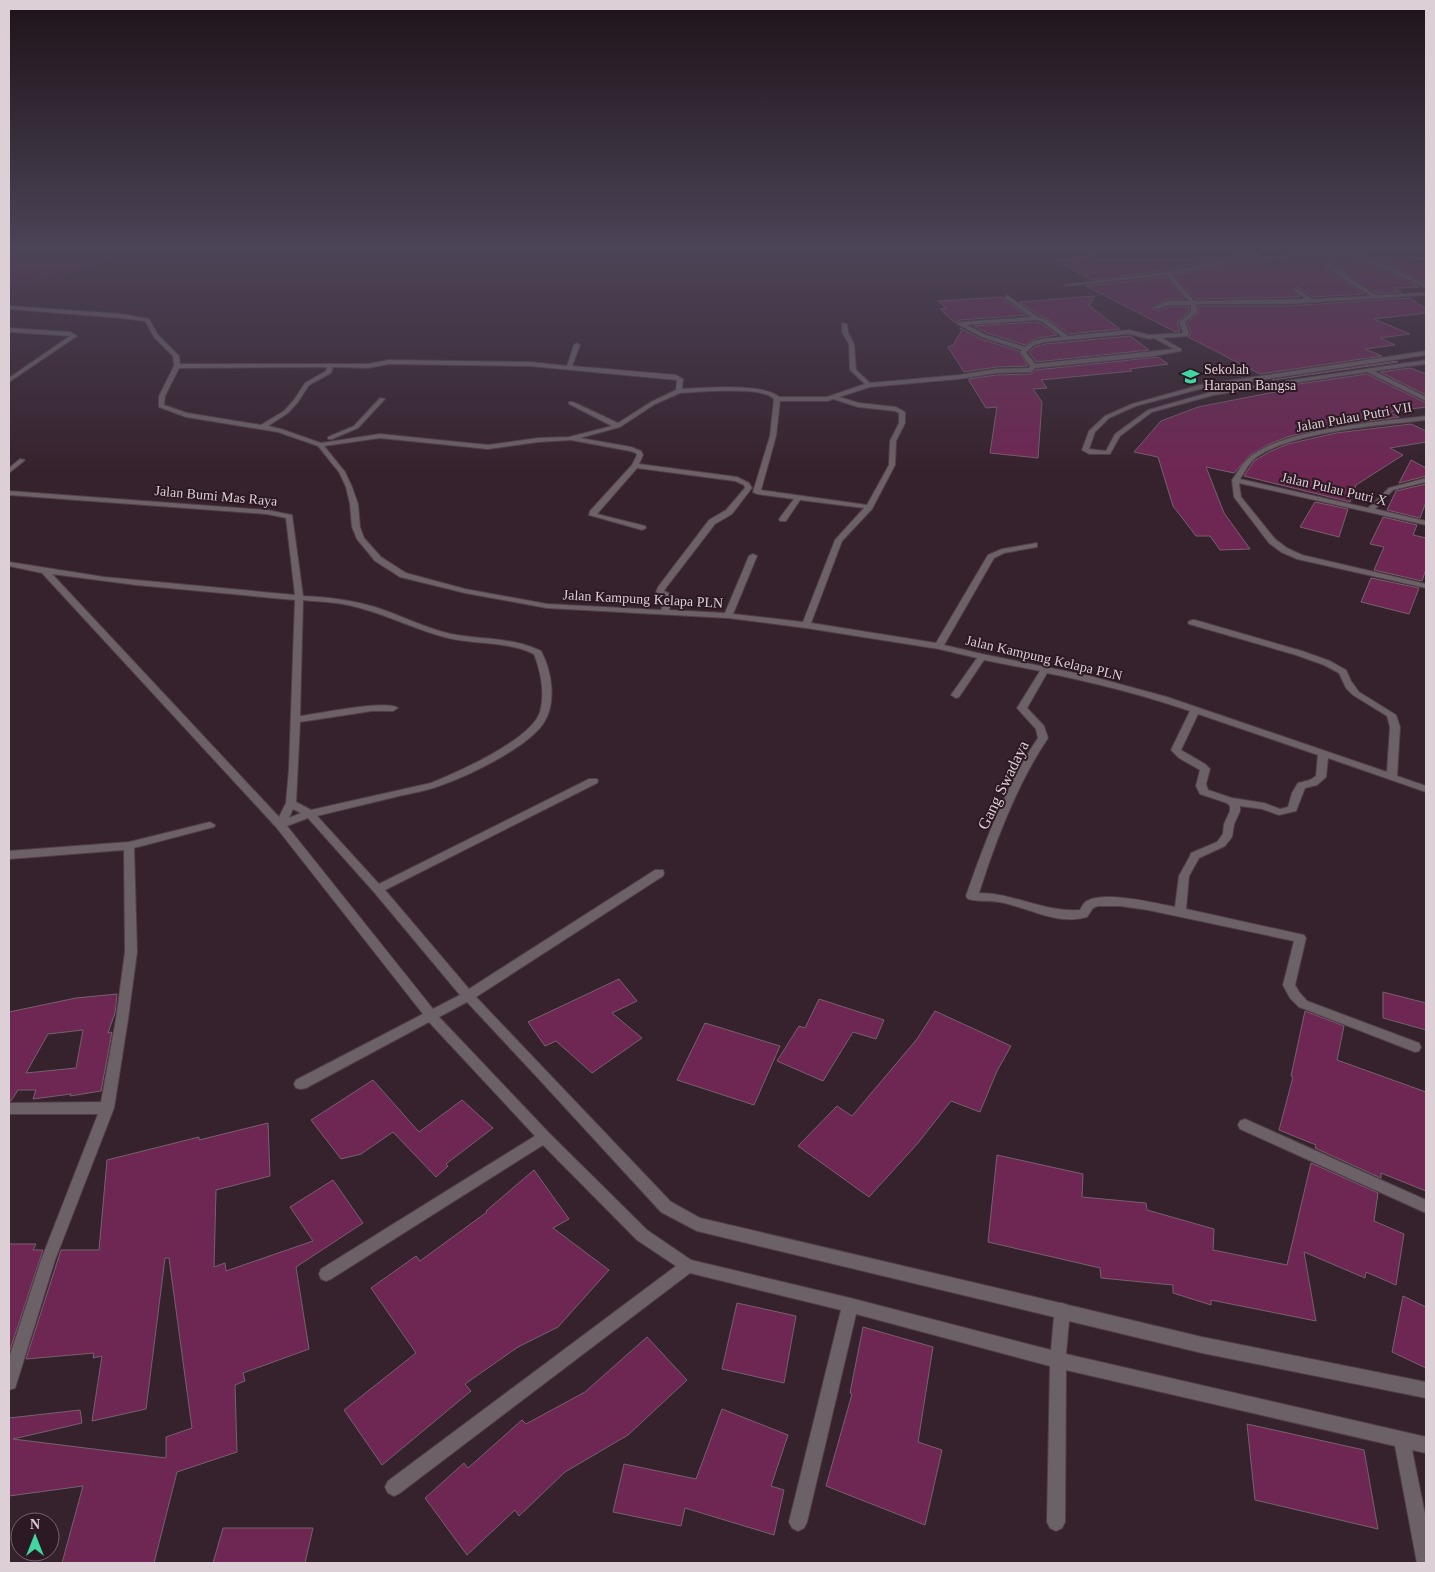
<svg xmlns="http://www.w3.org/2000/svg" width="1435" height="1572" font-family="Georgia,serif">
<rect width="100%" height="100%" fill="#36222d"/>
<polygon fill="#511e3d" points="9,250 152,250 143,254 9,287"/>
<g fill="#6e2753" stroke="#77606d" fill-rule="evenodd">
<polygon points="1082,250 1251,250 1262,255 1242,255 1167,270 1092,280 1056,260 1094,256"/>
<polygon points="1398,256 1426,258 1426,283 1373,258"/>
<polygon points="1357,258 1419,287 1395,288 1401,292 1377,293 1329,263 1326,266 1326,269 1364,294 1313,297 1297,287 1293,291 1300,297 1195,299 1174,275 1242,261"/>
<polygon points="1165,277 1185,299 1167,299 1152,308 1158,311 1169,307 1189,307 1189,311 1177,322 1180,331 1176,332 1086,286"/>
<polygon points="1095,296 1089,306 1120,329 1069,334 1048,319 1039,315 1019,302"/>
<polygon points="1004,297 1004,300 1026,315 960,320 955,323 940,309 946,308 938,301"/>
<polygon points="1410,298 1426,309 1426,313 1374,319 1410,334 1380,338 1395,345 1365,349 1382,356 1260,374 1188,337 1191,332 1187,323 1198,313 1198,306 1288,306"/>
<polygon points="1036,322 1042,324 1057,335 1037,338 1025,345 987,333 974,326"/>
<polygon points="960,328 981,339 1019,351 1028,366 996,367 964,372 948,347 953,345 962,330"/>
<polygon points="1130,336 1149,350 1036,362 1029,352 1035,347 1045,344"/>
<polygon points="1158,357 1168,364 1130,369 1132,371 1041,380 1047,388 1033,389 1042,402 1038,458 990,453 997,407 986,408 968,379 996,375 1031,374 1036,370"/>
<polygon points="1396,361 1398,362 1272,380"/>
<polygon points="1411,368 1426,374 1426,395 1380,372"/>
<polygon points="1367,374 1426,403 1426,407 1389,412 1399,417 1334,426 1287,437 1267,445 1250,455 1234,473 1206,467 1224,513 1250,549 1220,550 1210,536 1196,536 1173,506 1158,457 1134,452 1161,421 1198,407 1290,389 1285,386"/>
<polygon points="1411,424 1426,431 1426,442 1390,448 1403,455 1356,485 1350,502 1244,476 1254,461 1269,452 1288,444 1336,433"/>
<polygon points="1411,460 1426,468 1426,476 1399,483"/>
<polygon points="1426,484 1426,502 1420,518 1387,510 1396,491"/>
<polygon points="1315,502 1348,509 1339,537 1300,527"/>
<polygon points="1383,517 1417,525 1413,535 1426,538 1426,569 1422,581 1374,570 1384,547 1370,544"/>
<polygon points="1371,578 1419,588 1409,614 1361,602"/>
<polygon points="619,979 637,1001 612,1013 642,1038 592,1073 556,1041 545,1046 528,1022"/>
<polygon points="1383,992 1426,1003 1426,1030 1383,1018"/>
<path d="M117,994L115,1013L108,1033L112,1032L101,1091L70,1096L71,1094L33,1099L36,1090H18L11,1101H9V1012L76,998ZM83,1030L76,1068L26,1073L48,1034Z"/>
<polygon points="819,999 884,1020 876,1039 853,1032 823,1081 777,1061 799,1026 805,1028"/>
<polygon points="935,1011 1011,1046 997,1071 980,1112 951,1101 918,1143 869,1197 798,1146 837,1106 852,1116 917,1039"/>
<polygon points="1305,1011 1344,1026 1337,1060 1426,1092 1426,1191 1381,1173 1381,1178 1315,1148 1316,1145 1279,1130 1293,1077 1291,1076"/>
<polygon points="705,1023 780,1046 754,1105 677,1080"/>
<polygon points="373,1080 419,1132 462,1100 493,1128 446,1164 448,1166 436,1177 393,1132 361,1154 341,1159 311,1120"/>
<polygon points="268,1123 270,1176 216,1190 214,1267 225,1263 226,1271 313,1241 290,1207 333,1180 363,1223 296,1267 309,1349 243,1373 245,1381 235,1385 237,1452 177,1472 154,1563 62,1563 83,1486 9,1496 9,1418 80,1410 82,1423 13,1439 166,1458 166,1437 192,1428 169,1258 165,1258 146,1409 92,1421 102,1356 93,1358 94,1353 26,1359 61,1250 99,1250 107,1160 199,1137 199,1140"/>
<polygon points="997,1155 1083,1174 1082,1197 1146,1203 1147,1210 1214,1229 1213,1250 1287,1265 1311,1163 1378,1193 1374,1221 1404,1234 1396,1285 1366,1272 1365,1278 1304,1252 1316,1321 1211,1300 1211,1305 1173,1293 1173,1285 1101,1278 1100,1268 988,1242"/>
<polygon points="534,1170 569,1219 553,1228 609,1270 558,1327 518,1347 465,1384 471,1391 382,1465 344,1410 416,1353 371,1288 416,1256 420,1261 487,1212 486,1211"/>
<polygon points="9,1244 36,1244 33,1250 43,1250 9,1353"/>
<polygon points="1403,1296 1426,1307 1426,1368 1392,1352"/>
<polygon points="737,1303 796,1316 784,1383 722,1369"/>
<polygon points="863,1327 933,1347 918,1442 942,1450 925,1525 826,1486 852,1394 850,1393"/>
<polygon points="647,1337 687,1380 628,1435 565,1472 519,1516 515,1510 467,1555 425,1498 464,1463 468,1468 522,1420 526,1424 585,1392"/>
<polygon points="722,1409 788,1435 771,1486 784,1490 774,1535 685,1508 681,1526 613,1512 624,1464 696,1479"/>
<polygon points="1247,1424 1364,1450 1378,1529 1255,1500"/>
<polygon points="223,1528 313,1528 305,1563 213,1563"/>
</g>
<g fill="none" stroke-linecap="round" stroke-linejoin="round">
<defs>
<g id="street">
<path d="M1357,250H1364L1358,253L1426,285V288L1353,254L1343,256L1242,259L1171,274L1194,301L1306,299L1295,291L1297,289L1312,299L1370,296L1327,267L1329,265L1376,295L1426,293V295L1288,304H1196L1197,312L1185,322L1189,333L1187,336L1162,338L1181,349V351L1154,356L1035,368L1031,372L996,373L959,379L870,387L839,397L859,403L896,407L905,412V423L896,441L895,465L872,509L842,541L811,623L936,643L988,555L1002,549L1037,543V547L1004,553L994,558L944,645L982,654L1090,676L1167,697L1387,772L1390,727L1387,716L1353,695L1346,688L1339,673L1324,665L1296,655L1189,624L1188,622L1192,620H1195L1302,651L1330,661L1346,670L1351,681L1359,692L1396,715L1400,727L1397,776L1426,786V792L1328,758L1326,777L1317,785L1305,788L1296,811L1279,815L1262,809L1240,806V811L1234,824L1232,837L1225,846L1199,858L1189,876L1186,909L1304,935L1306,938L1295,985L1299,992L1307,1001L1419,1043L1421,1047L1419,1051L1415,1052L1299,1007L1290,998L1283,985L1294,941L1148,910L1120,906H1098L1093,908L1087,917C1057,926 1028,907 999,902C989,900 978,902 968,899L966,896C984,844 1007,783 1038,738L1036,729L1017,708L1040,671L984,660L959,697L956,698L951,695L977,658L939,649L806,628L728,618L547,608L465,593L400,577L375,561L357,539L352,527L350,504L346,487L339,472L318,446L278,432L186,417L159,407V396L174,366L173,356L154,337L145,321L121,318L9,309V306L121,314L149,319L158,335L179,356L180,364H368L389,360L530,362L567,366L574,345L577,343L580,345L572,366L676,375L683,379L682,389C703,388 764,383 779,397H827L865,384L850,370L849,344L842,332V323L847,324L848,332L854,344L856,370L870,383L959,375L996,369L1029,368L1030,366L1020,352L1022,350L982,337L957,324L960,322L1031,317L1005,298L1007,295L1038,317L1047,320L1068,336L1129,330L1149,335L1183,333L1179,322L1191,312V305H1169L1157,309L1154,307L1168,301H1189L1166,275L1066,286L1064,285L1167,272L1242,257L1343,254ZM1036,320L1043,322L1062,337C1049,338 1035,338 1025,347L986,335L967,325ZM1129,334L1149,339L1154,338L1174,349L1035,364L1026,352L1034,345L1045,342ZM389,364L530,366L677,380L676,390L651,402L618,423L573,402H569V404L612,426L569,437L538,438L488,445L380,434L321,443L281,429L268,426L288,413L298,402L309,385L331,373L333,367L368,368ZM327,367L326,371L305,383L294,400L284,411L261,425L187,413L164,405L165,396L179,368ZM710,391C726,391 763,388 774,399L770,436L753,492L757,494L794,499L779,519L780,521H786L800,500L864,508L835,540L803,622L733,614L757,556L753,554L749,556L725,613L669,610L674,596L664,591L665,589L715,524L732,514L751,489L752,488L749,483L737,477L639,464L643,455L641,451L631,447L580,438L620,427L655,404L680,393ZM833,399L858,407L895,411L899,413V423L890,441L889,465L867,505L761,490L776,436L780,401H828ZM380,438L488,449L538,442L571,440L630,451L636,453L637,455L632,465L590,511L589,515L642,530L646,528L645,526L597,514L637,468L735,481L744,485L745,488L726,510L709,520L658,587L656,592L666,597L661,610L547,604L465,589L406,573L381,557L364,538L360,527L358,504L352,487L345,472L324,446ZM1047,673C1096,683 1143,695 1190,711L1171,750L1179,758L1200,770L1196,786L1200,794L1227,803L1230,806V811L1224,824L1223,834L1217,842L1191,853L1190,856L1179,876L1175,907C1155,903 1104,891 1087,901C1083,903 1082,907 1080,910C1045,913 1014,893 979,893C995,842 1018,782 1048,738L1044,726L1027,708ZM1198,714L1318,755L1316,776L1310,780L1298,783L1292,793L1288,807L1280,809L1264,803L1232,798L1208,790L1206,784L1210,769L1205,764L1181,750Z"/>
<polygon points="9,328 70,332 77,336 9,382 9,378 70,336 9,332"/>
<polygon points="1426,351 1426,355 1200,389 1136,406 1109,418 1095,432 1089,449 1106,451 1115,434 1148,410 1211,392 1426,360 1426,364 1374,371 1426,397 1426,401 1367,372 1214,395 1152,412 1120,436 1110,454 1089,454 1082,450 1089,431 1105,416 1132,404 1200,385"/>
<polygon points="380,398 385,399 358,428 332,439 328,439 328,437 354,426"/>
<path d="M1426,416V420C1383,425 1285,432 1253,460C1248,465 1244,473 1240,479L1368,508L1389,488L1426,478V482L1393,490L1375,509L1426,521V525L1239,483L1241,497L1275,539L1287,548L1302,555L1426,584V588L1297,559L1281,552L1269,543L1234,497L1232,480C1238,472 1243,462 1251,456C1288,428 1379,422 1426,416Z"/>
<polygon points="20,459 25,460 9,473 9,468"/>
<path d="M9,491L267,510L292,515L303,596C327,597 351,600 375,607C400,615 425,628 451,634C482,640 512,637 541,651C552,671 557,704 543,724C525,749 468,776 439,786C426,791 412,793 399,796C372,803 344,809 317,816L379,884L589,779H597L598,781L597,783L385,890L469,989L655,870H663L664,873L663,876L476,997L671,1202L700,1218L1060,1303H1062L1068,1305L1202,1337L1426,1382V1398L1202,1353L1069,1321L1066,1354L1426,1437V1453L1412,1450L1426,1519V1563H1417L1395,1446L1066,1370L1065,1522L1062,1528L1056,1531L1050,1528L1047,1522L1050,1366L856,1314L807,1522L804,1528L798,1531L792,1528L789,1522L841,1310L690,1273L400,1493L394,1496L388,1493L385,1487L388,1481L676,1266L637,1240L543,1145L331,1279L326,1281L321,1279L319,1274L321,1269L535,1136L429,1022L306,1088L301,1089L296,1088L294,1084L296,1080L423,1014L276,827L42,573L9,566V562L104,577L295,595L286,518L267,514L9,495ZM52,574L136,585L295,600L289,769L286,803L279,817ZM303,600C321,602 339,602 356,607C388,615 416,630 448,638C477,645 507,641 534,654C541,672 545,694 540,712C531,740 458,772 431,783L311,810L296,802L300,722L372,711H393L398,708C387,699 317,714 300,716ZM293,809L301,813L289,818ZM308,818L374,892L460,995L433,1009L287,826ZM467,1002L537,1077L661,1212L697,1231L1054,1317L1051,1350L850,1298L691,1260L647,1230L549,1133L439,1017Z"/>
<polygon points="210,822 215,825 214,827 134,848 137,952 128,1019 114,1108 55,1260 17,1382 15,1388 9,1390 9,1358 41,1260 98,1114 9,1114 9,1103 101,1102 116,1019 125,952 124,850 9,859 9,851 129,842"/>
<polygon points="1245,1119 1426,1200 1426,1213 1240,1129 1238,1125 1240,1121"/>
</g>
</defs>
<use href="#street" stroke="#513e48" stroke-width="2"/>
<use href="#street" fill="#6c6166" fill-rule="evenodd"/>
</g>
<linearGradient id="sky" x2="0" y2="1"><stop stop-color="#1e1319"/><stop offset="0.53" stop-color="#4c4457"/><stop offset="1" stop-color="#4c4457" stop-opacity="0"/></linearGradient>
<rect width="1435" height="470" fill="url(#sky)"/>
<defs>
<symbol id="school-bare" viewBox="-9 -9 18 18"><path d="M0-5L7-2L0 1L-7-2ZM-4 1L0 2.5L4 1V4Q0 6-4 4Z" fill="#42d4a1" stroke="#2c1923" stroke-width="2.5" paint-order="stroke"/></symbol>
</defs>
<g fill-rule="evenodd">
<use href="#school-bare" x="1178" y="364" width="25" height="25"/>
</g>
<g text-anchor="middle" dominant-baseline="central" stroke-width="4" stroke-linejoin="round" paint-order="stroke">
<g font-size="14" fill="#ddcfd6" stroke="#2c1923" text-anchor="start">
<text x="1204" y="369">Sekolah<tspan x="1204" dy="16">Harapan Bangsa</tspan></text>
</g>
<g font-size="14" fill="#ddcfd6" stroke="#2c1923">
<text transform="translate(1354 417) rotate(-10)">Jalan Pulau Putri VII</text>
<text transform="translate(1334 489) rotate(13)">Jalan Pulau Putri X</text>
<text transform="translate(216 496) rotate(5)">Jalan Bumi Mas Raya</text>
<text transform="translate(643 599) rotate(3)">Jalan Kampung Kelapa PLN</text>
<text transform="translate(1044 658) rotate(13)">Jalan Kampung Kelapa PLN</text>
</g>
<g font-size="16" fill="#ddcfd6" stroke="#2c1923">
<text transform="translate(1003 785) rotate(-64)">Gang Swadaya</text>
</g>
</g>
<rect width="1435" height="1572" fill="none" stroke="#ddcfd6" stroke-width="20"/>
<g transform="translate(35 1537)"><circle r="24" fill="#2c1923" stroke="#73626b"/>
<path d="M0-4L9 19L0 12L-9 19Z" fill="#42d4a1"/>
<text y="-8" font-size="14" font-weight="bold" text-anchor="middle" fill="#ddcfd6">N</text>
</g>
</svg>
